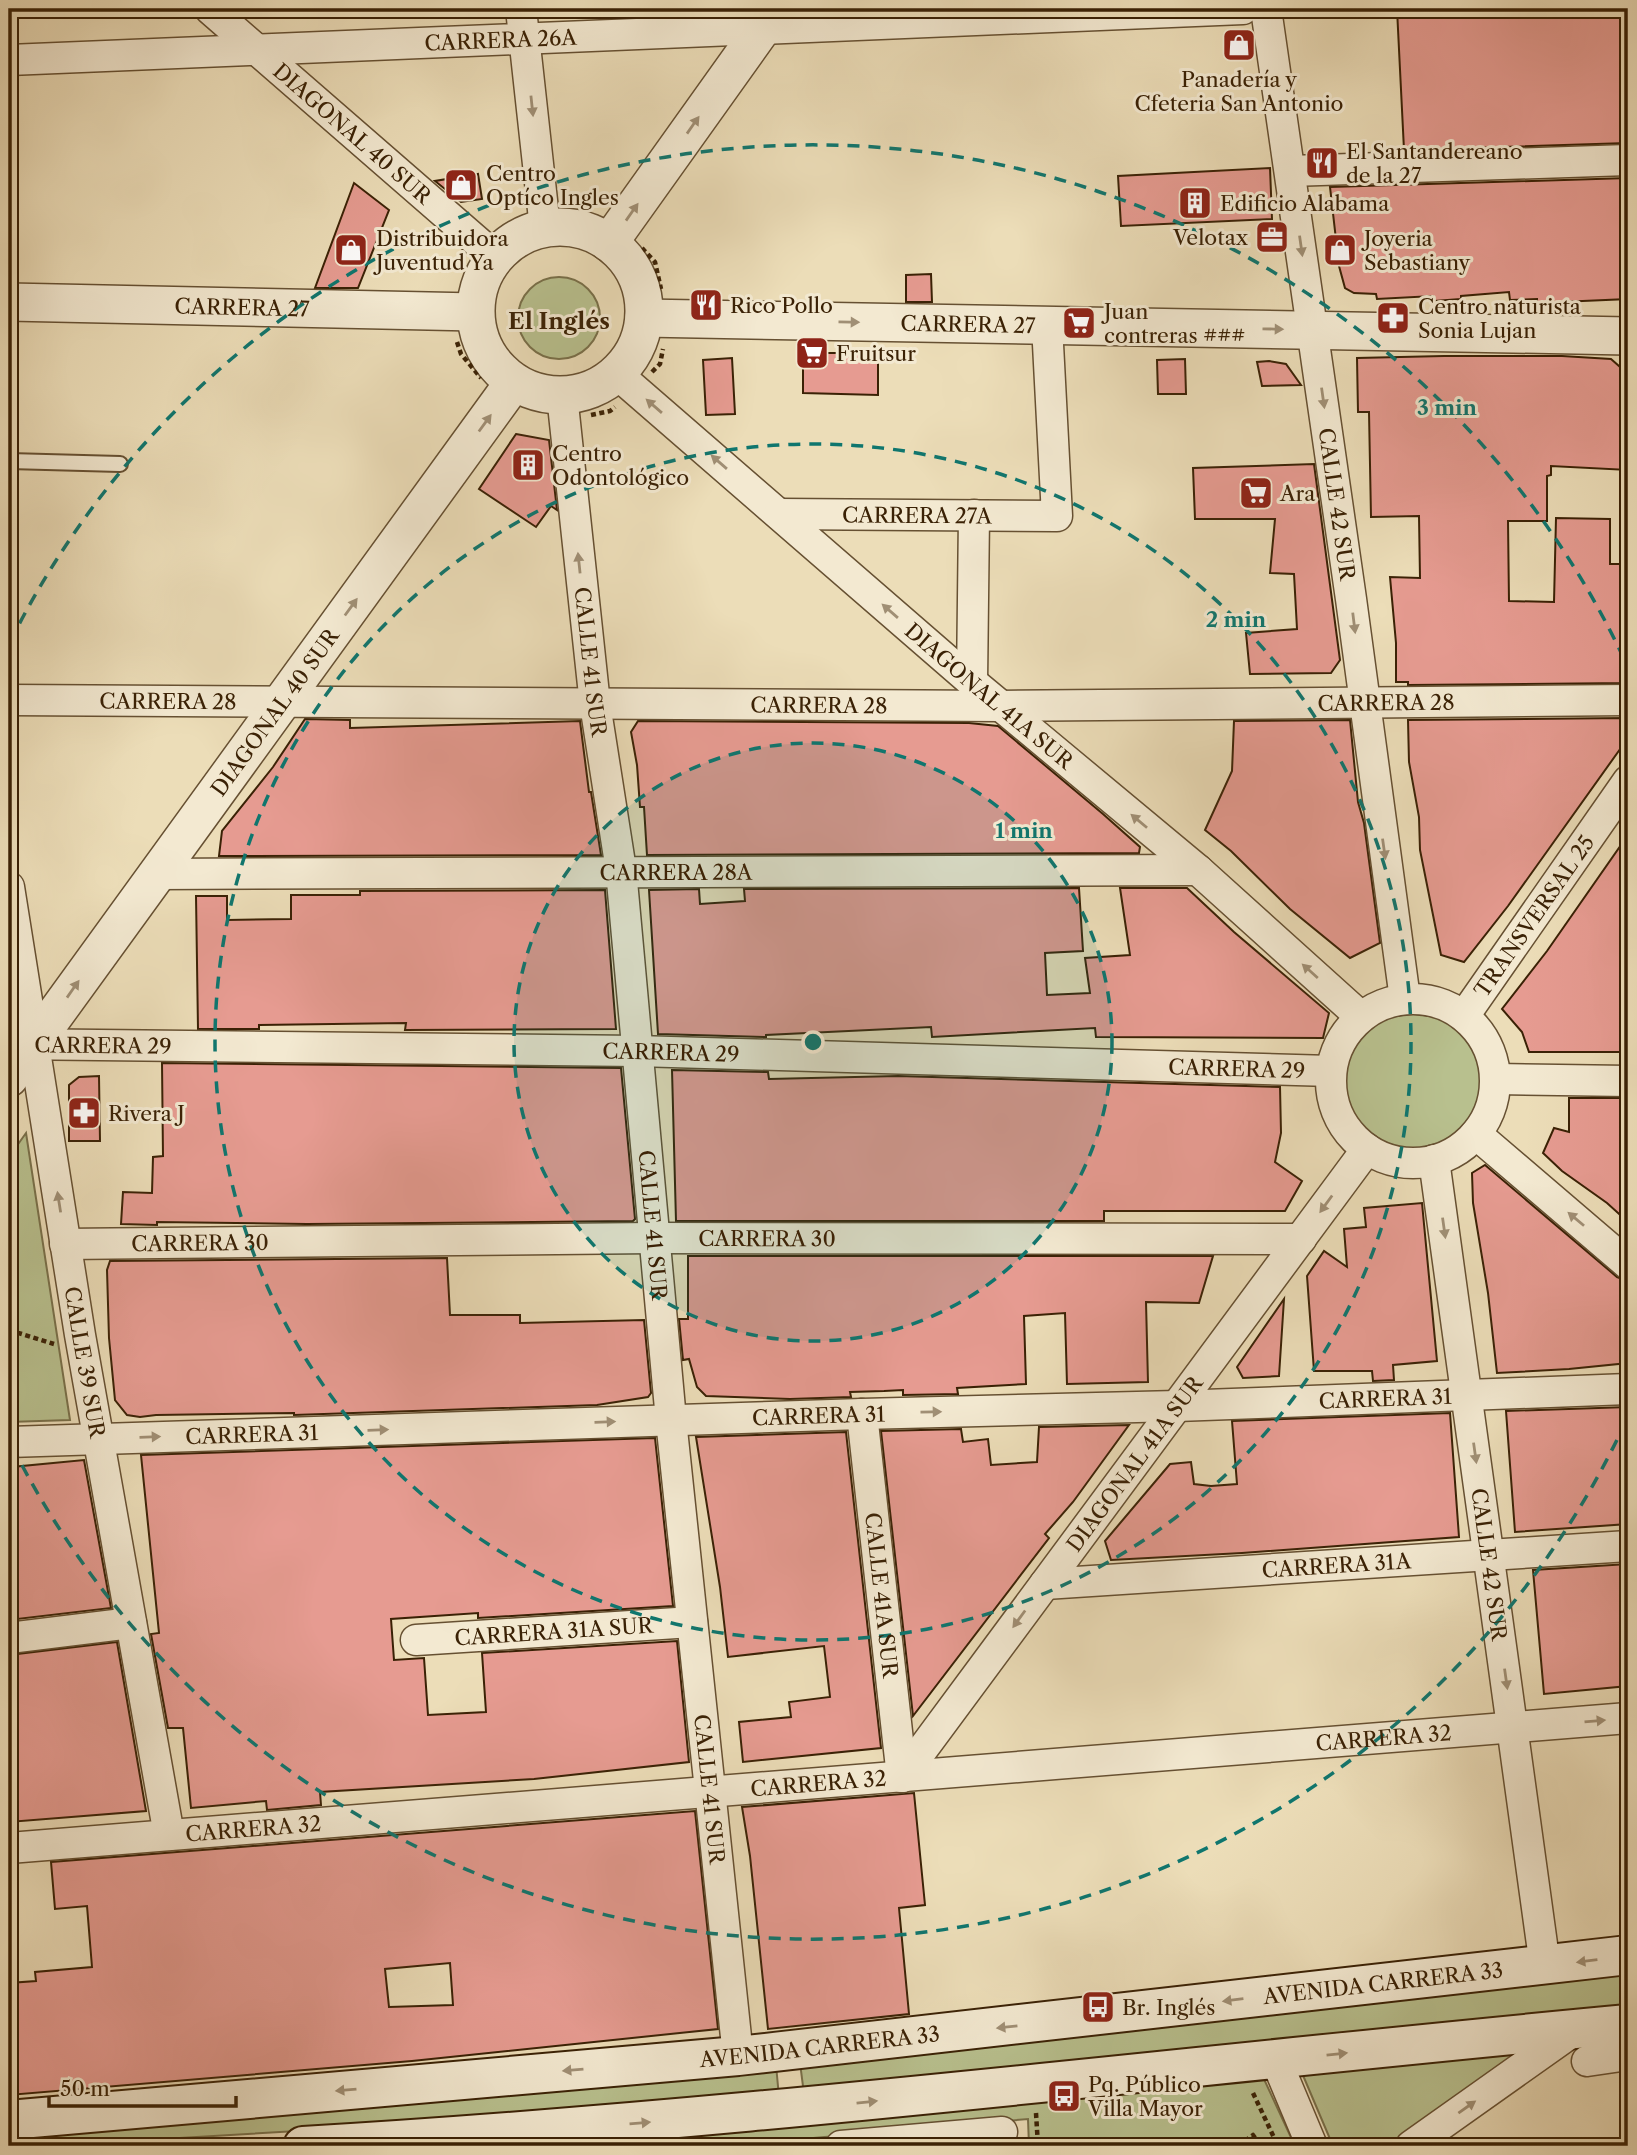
<svg xmlns="http://www.w3.org/2000/svg" width="1637" height="2155" font-family="'Libre Caslon Text',serif">
<rect width="100%" height="100%" fill="#ecddb8"/>
<filter id="stains"><feTurbulence type="fractalNoise" baseFrequency=".00286" numOctaves="4"/><feColorMatrix values="0 0 0 0 .2 0 0 0 0 .09 0 0 0 0 .02 0 0 0 .5 -.17"/></filter>
<radialGradient id="worn" r=".72"><stop offset=".6" stop-color="#630" stop-opacity="0"/><stop offset="1" stop-color="#630" stop-opacity=".3"/></radialGradient>
<g fill="#b8c08e" stroke="#79704a" stroke-width="2">
<circle cx="559" cy="318" r="41"/>
<circle cx="1413" cy="1081" r="68"/>
<polygon points="26,1133 70,1420 9,1422 9,1157"/>
<polygon points="1628,1966 1628,2012 804,2094 800,2063"/>
<polygon points="1521,2052 1388,2146 1333,2146 1302,2073"/>
<polygon points="776,2065 779,2097 332,2129 43,2146 9,2146 9,2138"/>
<polygon points="1263,2077 1295,2146 1254,2146 1252,2143 1248,2146 1152,2146 1149,2143 1115,2146 1029,2146 1028,2119 722,2146 545,2146"/>
</g>
<g fill="#e69b91" stroke="#3a2105" stroke-width="2" fill-rule="evenodd">
<polygon points="1397,9 1628,9 1628,143 1404,150"/>
<polygon points="1270,168 1272,219 1121,226 1118,176"/>
<polygon points="478,174 482,199 461,202 435,181"/>
<polygon points="1628,178 1628,299 1537,303 1537,299 1510,300 1509,292 1461,296 1461,299 1434,301 1433,296 1377,299 1376,294 1354,293 1345,288 1339,266 1330,187"/>
<polygon points="354,183 389,210 358,288 315,288"/>
<polygon points="931,274 932,302 906,302 906,275"/>
<polygon points="803,353 878,353 878,395 803,393"/>
<polygon points="1444,356 1562,356 1611,359 1628,374 1628,470 1551,466 1551,475 1547,476 1547,521 1508,521 1509,601 1554,602 1556,518 1610,519 1610,564 1628,564 1628,683 1408,685 1408,682 1396,682 1396,643 1390,577 1420,578 1419,516 1371,517 1369,412 1358,412 1357,358"/>
<polygon points="732,358 735,414 706,415 703,360"/>
<polygon points="1185,359 1186,394 1158,394 1157,360"/>
<polygon points="1269,361 1286,364 1301,385 1262,386 1257,362"/>
<polygon points="516,434 549,440 557,510 551,506 536,527 479,489"/>
<polygon points="1314,464 1340,660 1331,673 1250,674 1246,633 1297,629 1294,574 1270,573 1275,519 1195,519 1193,468"/>
<polygon points="1628,718 1628,738 1508,906 1464,962 1441,955 1420,850 1419,817 1409,762 1408,720"/>
<polygon points="305,719 350,720 350,728 580,721 589,792 591,792 601,855 219,856 222,831 273,767"/>
<polygon points="1350,720 1358,802 1364,823 1380,943 1350,958 1290,909 1231,851 1205,830 1232,771 1234,721"/>
<polygon points="638,721 969,723 998,726 1103,814 1140,847 1139,853 647,855 644,807 640,807 637,765 631,732"/>
<polygon points="1628,835 1628,1033 1624,1033 1624,1052 1529,1052 1522,1032 1502,1009 1547,951"/>
<polygon points="1079,888 1083,951 1045,953 1047,995 1090,993 1085,958 1130,955 1120,888 1187,888 1234,932 1329,1013 1323,1038 1096,1037 1095,1028 932,1037 931,1027 766,1035 766,1037 658,1034 649,890 699,889 700,904 745,901 744,889"/>
<polygon points="605,890 616,1029 405,1030 406,1023 259,1025 259,1029 198,1029 196,896 227,896 227,920 291,919 291,895 360,895 360,891"/>
<polygon points="162,1063 621,1068 635,1219 633,1221 307,1224 157,1222 157,1225 121,1224 123,1192 152,1193 153,1157 163,1156"/>
<polygon points="672,1070 768,1072 769,1079 898,1076 1280,1087 1281,1133 1275,1162 1302,1181 1285,1211 1104,1211 1104,1221 676,1221"/>
<polygon points="99,1076 100,1141 69,1141 69,1085 79,1077"/>
<polygon points="1569,1098 1628,1098 1628,1222 1607,1203 1562,1171 1543,1153 1554,1128 1569,1132"/>
<polygon points="1485,1165 1617,1277 1628,1281 1628,1363 1569,1369 1497,1373 1488,1293 1473,1203 1472,1173"/>
<polygon points="1422,1203 1437,1361 1393,1365 1394,1380 1373,1381 1372,1371 1314,1371 1307,1276 1324,1251 1347,1267 1344,1229 1366,1227 1364,1208"/>
<polygon points="688,1256 1213,1256 1199,1303 1146,1302 1148,1382 1067,1384 1065,1313 1024,1316 1026,1384 957,1388 958,1394 903,1395 903,1390 884,1391 850,1392 851,1397 790,1399 706,1396 697,1387 689,1359 683,1360 679,1319 688,1319"/>
<polygon points="447,1258 450,1315 520,1315 520,1323 644,1320 651,1393 648,1397 597,1405 294,1415 294,1413 156,1415 140,1417 127,1415 115,1400 109,1338 107,1270 110,1261"/>
<polygon points="1284,1299 1279,1376 1243,1378 1237,1367"/>
<polygon points="1628,1407 1628,1524 1515,1532 1506,1411"/>
<polygon points="1450,1413 1459,1537 1242,1553 1111,1560 1105,1541 1170,1464 1191,1462 1194,1484 1211,1486 1237,1484 1232,1421"/>
<polygon points="1129,1425 1073,1502 1045,1534 1049,1538 913,1716 881,1431 961,1429 963,1442 988,1439 991,1465 1037,1462 1039,1427"/>
<polygon points="846,1432 881,1748 743,1762 739,1722 791,1717 789,1702 830,1697 824,1646 728,1657 720,1587 696,1437"/>
<polygon points="655,1438 673,1606 478,1618 478,1613 391,1619 394,1660 424,1658 428,1715 486,1712 482,1653 677,1641 689,1762 534,1779 320,1792 321,1805 267,1810 266,1801 191,1808 183,1728 168,1728 151,1634 159,1633 141,1455"/>
<polygon points="84,1460 111,1608 9,1620 9,1590 15,1590 9,1538 9,1506 17,1505 12,1467"/>
<polygon points="1628,1564 1628,1686 1544,1694 1533,1570"/>
<polygon points="117,1642 146,1811 9,1822 9,1655"/>
<polygon points="914,1793 925,1905 899,1908 909,2014 768,2029 750,1856 742,1807"/>
<path d="M695,1811L718,2029L412,2061L9,2095V1983L36,1981L35,1972L92,1967L87,1906L55,1909L51,1862ZM450,1963L453,2005L389,2007L385,1969Z"/>
</g>
<g fill="none" stroke-linecap="round" stroke-linejoin="round">
<defs>
<polyline id="service" points="9,461 120,464"/>
<g id="minor">
<path id="s1" d="M210,9L495,257"/>
<polyline points="521,9 545,228"/>
<path id="s2" d="M1266,9L1351,599L1405,999"/>
<path id="s3" d="M9,60L1243,9"/>
<polyline points="1290,171 1628,160"/>
<path id="s4" d="M617,374L972,682L1198,870L1361,1017"/>
<path id="s5" d="M562,395L595,704L621,870L671,1420L738,2056"/>
<path id="s6" d="M779,514L1057,516L1047,325"/>
<polyline points="972,682 974,515"/>
<path id="s7" d="M9,700L1000,706L1628,700"/>
<path id="s8" d="M156,874L1198,870"/>
<path id="s9" d="M9,887L80,1335L169,1835"/>
<circle cx="1413" cy="1081" r="82"/>
<path id="s10" d="M1464,1016L1628,781"/>
<path id="s11" d="M9,1044L637,1051L1331,1071"/>
<polyline points="1496,1079 1628,1081"/>
<polyline points="1476,1134 1628,1264"/>
<path id="s12" d="M1434,1160L1545,1966"/>
<path id="s13" d="M65,1244L653,1238L1301,1239"/>
<path id="s14" d="M862,1414L902,1777"/>
<path id="s15" d="M9,1442L862,1414L1177,1406L1628,1389"/>
<path id="s16" d="M1045,1584L1628,1546"/>
<polyline points="9,1638 131,1623"/>
<path id="s17" d="M416,1640L692,1622"/>
<path id="s18" d="M902,1777L1367,1149"/>
<path id="s19" d="M9,1848L1628,1718"/>
<polyline points="1276,2060 1312,2146"/>
<polyline points="1587,2061 1628,2055"/>
<polyline points="841,2146 1002,2132"/>
<polyline points="1411,2146 1576,2029"/>
</g>
<g id="tertiary">
<circle cx="560" cy="311" r="84"/>
<polyline points="609,243 776,9"/>
<path id="s20" d="M9,302L475,312"/>
<path id="s21" d="M644,318L1628,336"/>
<path id="s22" d="M9,1078L514,382"/>
</g>
<g id="secondary">
<path id="s23" d="M9,2120L738,2056L1628,1955"/>
<path d="M303,2146C746,2120 1186,2065 1628,2024"/>
</g>
</defs>
<use href="#service" stroke="#665032" stroke-width="18"/>
<use href="#minor" stroke="#665032" stroke-width="33"/>
<use href="#tertiary" stroke="#665032" stroke-width="40"/>
<use href="#secondary" stroke="#3a2105" stroke-width="42"/>
<g stroke="#3a2105" stroke-width="4.5" stroke-dasharray="5 3.5" stroke-linecap="butt">
<polyline points="642,248 655,262 661,289"/>
<polyline points="457,342 461,354 481,378"/>
<polyline points="652,372 660,364 663,349"/>
<polyline points="591,415 610,411 615,407"/>
<polyline points="9,1330 54,1344"/>
<polyline points="1253,2093 1278,2146"/>
<polyline points="1036,2113 1038,2146 1084,2144"/>
<polyline points="1238,2146 1253,2135 1261,2146"/>
</g>
<use href="#service" stroke="#f3e9d1" stroke-width="14"/>
<use href="#minor" stroke="#f3e9d1" stroke-width="30"/>
<use href="#tertiary" stroke="#f3e9d1" stroke-width="37"/>
<use href="#secondary" stroke="#f3e9d1" stroke-width="38"/>
</g>
<defs><path id="oneway-solid" d="M-6-.8H1V-3.2L6.5 0L1 3.2V.8H-6Z" transform="scale(1.75)"/></defs>
<g fill="#a08f75">
<use href="#oneway-solid" transform="translate(532 106) rotate(84)"/>
<use href="#oneway-solid" transform="translate(693 125) rotate(-55)"/>
<use href="#oneway-solid" transform="translate(632 212) rotate(-55)"/>
<use href="#oneway-solid" transform="translate(1301 246) rotate(82)"/>
<use href="#oneway-solid" transform="translate(849 322) rotate(1)"/>
<use href="#oneway-solid" transform="translate(1273 329) rotate(1)"/>
<use href="#oneway-solid" transform="translate(1323 398) rotate(82)"/>
<use href="#oneway-solid" transform="translate(654 406) rotate(-139)"/>
<use href="#oneway-solid" transform="translate(485 423) rotate(-54)"/>
<use href="#oneway-solid" transform="translate(719 462) rotate(-139)"/>
<use href="#oneway-solid" transform="translate(579 563) rotate(-96)"/>
<use href="#oneway-solid" transform="translate(351 607) rotate(-54)"/>
<use href="#oneway-solid" transform="translate(890 611) rotate(-139)"/>
<use href="#oneway-solid" transform="translate(1354 623) rotate(83)"/>
<use href="#oneway-solid" transform="translate(1139 821) rotate(-140)"/>
<use href="#oneway-solid" transform="translate(1384 849) rotate(82)"/>
<use href="#oneway-solid" transform="translate(1310 971) rotate(-138)"/>
<use href="#oneway-solid" transform="translate(73 989) rotate(-55)"/>
<use href="#oneway-solid" transform="translate(59 1202) rotate(-99)"/>
<use href="#oneway-solid" transform="translate(1326 1204) rotate(126)"/>
<use href="#oneway-solid" transform="translate(1576 1219) rotate(-140)"/>
<use href="#oneway-solid" transform="translate(1444 1228) rotate(82)"/>
<use href="#oneway-solid" transform="translate(931 1412) rotate(-1)"/>
<use href="#oneway-solid" transform="translate(605 1422) rotate(-2)"/>
<use href="#oneway-solid" transform="translate(378 1430) rotate(-2)"/>
<use href="#oneway-solid" transform="translate(150 1437) rotate(-2)"/>
<use href="#oneway-solid" transform="translate(1475 1453) rotate(82)"/>
<use href="#oneway-solid" transform="translate(1019 1619) rotate(126)"/>
<use href="#oneway-solid" transform="translate(1506 1679) rotate(82)"/>
<use href="#oneway-solid" transform="translate(1595 1721) rotate(-5)"/>
<use href="#oneway-solid" transform="translate(1587 1961) rotate(173)"/>
<use href="#oneway-solid" transform="translate(1233 2000) rotate(173)"/>
<use href="#oneway-solid" transform="translate(1007 2027) rotate(174)"/>
<use href="#oneway-solid" transform="translate(1337 2054) rotate(-6)"/>
<use href="#oneway-solid" transform="translate(573 2070) rotate(175)"/>
<use href="#oneway-solid" transform="translate(346 2090) rotate(175)"/>
<use href="#oneway-solid" transform="translate(867 2102) rotate(-6)"/>
<use href="#oneway-solid" transform="translate(1467 2107) rotate(-35)"/>
<use href="#oneway-solid" transform="translate(640 2123) rotate(-5)"/>
</g>
<circle cx="813" cy="1042" r="299" fill="#0f766e" fill-opacity=".12"/>
<g fill="none" stroke="#0f766e" stroke-width="3.5" stroke-dasharray="12 9">
<circle cx="813" cy="1042" r="299"/>
<circle cx="813" cy="1042" r="598"/>
<path d="M1626 1421A897 897 0 0 1 10 1442M10 642A897 897 0 0 1 1626 663"/>
</g>
<defs>
<symbol id="shop-square" viewBox="-11 -11 22 22"><rect x="-9" y="-9" width="18" height="18" rx="4" fill="#8f2418" stroke="#f3e9d1"/><path d="M-5-2.5h2.3a2.7 3.5 0 0 1 5.4 0H5L5.5 6h-11ZM-1.5-2.5h3a1.5 2.3 0 0 0-3 0Z" fill="#fff"/></symbol>
<symbol id="restaurant-square" viewBox="-11 -11 22 22"><rect x="-9" y="-9" width="18" height="18" rx="4" fill="#8f2418" stroke="#f3e9d1"/><path d="M-5-6h1v4h1v-4h1v4h1v-4h1v5L-1.5 .5V6h-2V.5L-5-1ZM5-6V6H3V1.5H1.5Q1.5-4 5-6Z" fill="#fff"/></symbol>
<symbol id="building-square" viewBox="-11 -11 22 22"><rect x="-9" y="-9" width="18" height="18" rx="4" fill="#8f2418" stroke="#f3e9d1"/><path d="M-4-6H4V6H1V3H-1V6H-4ZM-2.5-4.3h1.7v1.8h-1.7ZM.8-4.3h1.7v1.8H.8ZM-2.5-1h1.7V.8h-1.7ZM.8-1h1.7V.8H.8Z" fill="#fff"/></symbol>
<symbol id="office-square" viewBox="-11 -11 22 22"><rect x="-9" y="-9" width="18" height="18" rx="4" fill="#8f2418" stroke="#f3e9d1"/><path d="M-6-3h4V-5.5h4V-3h4V5H-6ZM-1-4.5V-3h2v-1.5ZM-6 0V1H6V0Z" fill="#fff"/></symbol>
<symbol id="pharmacy-square" viewBox="-11 -11 22 22"><rect x="-9" y="-9" width="18" height="18" rx="4" fill="#8f2418" stroke="#f3e9d1"/><path d="M-2-6h4v4h4v4h-4v4h-4v-4h-4v-4h4Z" fill="#fff"/></symbol>
<symbol id="supermarket-square" viewBox="-11 -11 22 22"><rect x="-9" y="-9" width="18" height="18" rx="4" fill="#8f2418" stroke="#f3e9d1"/><path d="M-6-5.5h2.5l.6 2H6L4.5 2H-2.5L-4.4-4H-6ZM-1.5 3.2a1.3 1.3 0 1 0 .1 0ZM3 3.2a1.3 1.3 0 1 0 .1 0Z" fill="#fff"/></symbol>
<symbol id="bus-square" viewBox="-11 -11 22 22"><rect x="-9" y="-9" width="18" height="18" rx="4" fill="#8f2418" stroke="#f3e9d1"/><path d="M-5-6H5V4H4V6H2V4H-2V6H-4V4H-5ZM-3.5-4V0h7V-4ZM-3.5 1.2v1.5H-2V1.2ZM2 1.2v1.5H3.5V1.2Z" fill="#fff"/></symbol>
</defs>
<g fill-rule="evenodd">
<use href="#shop-square" x="1220" y="26" width="38" height="38"/>
<use href="#restaurant-square" x="1303" y="144" width="38" height="38"/>
<use href="#shop-square" x="442" y="166" width="38" height="38"/>
<use href="#building-square" x="1176" y="184" width="38" height="38"/>
<use href="#office-square" x="1253" y="218" width="38" height="38"/>
<use href="#shop-square" x="332" y="231" width="38" height="38"/>
<use href="#shop-square" x="1321" y="231" width="38" height="38"/>
<use href="#restaurant-square" x="687" y="286" width="38" height="38"/>
<use href="#pharmacy-square" x="1374" y="299" width="38" height="38"/>
<use href="#supermarket-square" x="1060" y="304" width="38" height="38"/>
<use href="#supermarket-square" x="793" y="334" width="38" height="38"/>
<use href="#building-square" x="509" y="446" width="38" height="38"/>
<use href="#supermarket-square" x="1237" y="474" width="38" height="38"/>
<use href="#pharmacy-square" x="65" y="1094" width="38" height="38"/>
<use href="#bus-square" x="1079" y="1988" width="38" height="38"/>
<use href="#bus-square" x="1045" y="2077" width="38" height="38"/>
</g>
<g text-anchor="middle" dominant-baseline="central" stroke-width="6" stroke-linejoin="round" paint-order="stroke">
<g font-size="21" fill="#3a2105" stroke="#f3e9d1">
<text stroke="none"><textPath href="#s3" startOffset="492">CARRERA 26A</textPath></text>
<text stroke="none"><textPath href="#s1" startOffset="189">DIAGONAL 40 SUR</textPath></text>
<text stroke="none"><textPath href="#s20" startOffset="233">CARRERA 27</textPath></text>
<text stroke="none"><textPath href="#s21" startOffset="324">CARRERA 27</textPath></text>
<text stroke="none"><textPath href="#s2" startOffset="500">CALLE 42 SUR</textPath></text>
<text stroke="none"><textPath href="#s6" startOffset="138">CARRERA 27A</textPath></text>
<text stroke="none"><textPath href="#s5" startOffset="268">CALLE 41 SUR</textPath></text>
<text stroke="none"><textPath href="#s4" startOffset="492">DIAGONAL 41A SUR</textPath></text>
<text stroke="none"><textPath href="#s7" startOffset="159">CARRERA 28</textPath></text>
<text stroke="none"><textPath href="#s7" startOffset="1377">CARRERA 28</textPath></text>
<text stroke="none"><textPath href="#s7" startOffset="810">CARRERA 28</textPath></text>
<text stroke="none"><textPath href="#s22" startOffset="452">DIAGONAL 40 SUR</textPath></text>
<text stroke="none"><textPath href="#s8" startOffset="520">CARRERA 28A</textPath></text>
<text stroke="none"><textPath href="#s10" startOffset="122">TRANSVERSAL 25</textPath></text>
<text stroke="none"><textPath href="#s11" startOffset="94">CARRERA 29</textPath></text>
<text stroke="none"><textPath href="#s11" startOffset="662">CARRERA 29</textPath></text>
<text stroke="none"><textPath href="#s11" startOffset="1228">CARRERA 29</textPath></text>
<text stroke="none"><textPath href="#s5" startOffset="835">CALLE 41 SUR</textPath></text>
<text stroke="none"><textPath href="#s13" startOffset="702">CARRERA 30</textPath></text>
<text stroke="none"><textPath href="#s13" startOffset="135">CARRERA 30</textPath></text>
<text stroke="none"><textPath href="#s9" startOffset="481">CALLE 39 SUR</textPath></text>
<text stroke="none"><textPath href="#s15" startOffset="1377">CARRERA 31</textPath></text>
<text stroke="none"><textPath href="#s15" startOffset="810">CARRERA 31</textPath></text>
<text stroke="none"><textPath href="#s15" startOffset="243">CARRERA 31</textPath></text>
<text stroke="none"><textPath href="#s18" startOffset="390">DIAGONAL 41A SUR</textPath></text>
<text stroke="none"><textPath href="#s12" startOffset="408">CALLE 42 SUR</textPath></text>
<text stroke="none"><textPath href="#s16" startOffset="292">CARRERA 31A</textPath></text>
<text stroke="none"><textPath href="#s14" startOffset="182">CALLE 41A SUR</textPath></text>
<text stroke="none"><textPath href="#s17" startOffset="138">CARRERA 31A SUR</textPath></text>
<text stroke="none"><textPath href="#s19" startOffset="1379">CARRERA 32</textPath></text>
<text stroke="none"><textPath href="#s19" startOffset="812">CARRERA 32</textPath></text>
<text stroke="none"><textPath href="#s5" startOffset="1402">CALLE 41 SUR</textPath></text>
<text stroke="none"><textPath href="#s19" startOffset="245">CARRERA 32</textPath></text>
<text stroke="none"><textPath href="#s23" startOffset="1381">AVENIDA CARRERA 33</textPath></text>
<text stroke="none"><textPath href="#s23" startOffset="814">AVENIDA CARRERA 33</textPath></text>
</g>
<g font-size="21" fill="#3a2105" stroke="#f3e9d1" text-anchor="start">
<text x="1239" y="79" text-anchor="middle">Panadería y<tspan x="1239" dy="24">Cfeteria San Antonio</tspan></text>
<text x="1346" y="151">El Santandereano<tspan x="1346" dy="24">de la 27</tspan></text>
<text x="486" y="173">Centro<tspan x="486" dy="24">Optíco Ingles</tspan></text>
<text x="1220" y="203">Edificio Alabama</text>
<text x="1248" y="237" text-anchor="end">Velotax</text>
<text x="376" y="238">Distribuidora<tspan x="376" dy="24">Juventud Ya</tspan></text>
<text x="1364" y="238">Joyeria<tspan x="1364" dy="24">Sebastiany</tspan></text>
<text x="730" y="305">Rico Pollo</text>
<text x="1418" y="306">Centro naturista<tspan x="1418" dy="24">Sonia Lujan</tspan></text>
<text x="1104" y="311">Juan<tspan x="1104" dy="24">contreras ###</tspan></text>
<text x="836" y="353">Fruitsur</text>
<text x="552" y="453">Centro<tspan x="552" dy="24">Odontológico</tspan></text>
<text x="1280" y="493">Ara</text>
<text x="108" y="1113">Rivera J</text>
<text x="1122" y="2007">Br. Inglés</text>
<text x="1088" y="2084">Pq. Público<tspan x="1088" dy="24">Villa Mayor</tspan></text>
</g>
<g font-size="23" font-weight="bold" fill="#3a2105" stroke="#f3e9d1">
<text x="559" y="321">El Inglés</text>
</g>
</g>
<circle cx="813" cy="1042" r="10" fill="#0f766e" stroke="#f3e9d1" stroke-width="3.5"/>
<g font-size="21" text-anchor="middle" font-weight="bold" fill="#0f766e" stroke="#f3e9d1" stroke-width="6" stroke-linejoin="round" paint-order="stroke">
<text x="1447" y="415">3 min</text>
<text x="1236" y="627">2 min</text>
<text x="1024" y="838">1 min</text>
</g>
<rect width="1637" height="2155" fill="none" stroke="#ecddb8" stroke-width="35"/>
<rect x="10" y="10" width="1616" height="2134" fill="none" stroke="#3a2105" stroke-width="3.5"/>
<rect x="18" y="18" width="1602" height="2120" fill="none" stroke="#3a2105" stroke-width="2"/>
<path d="M49 2096v10h187v-10" fill="none" stroke="#3a2105" stroke-width="3.5"/>
<text x="60" y="2096" font-size="21" fill="#3a2105" stroke="#f3e9d1" stroke-width="5" paint-order="stroke">50 m</text>
<rect width="100%" height="100%" filter="url(#stains)"/>
<rect width="100%" height="100%" fill="url(#worn)"/>
</svg>
